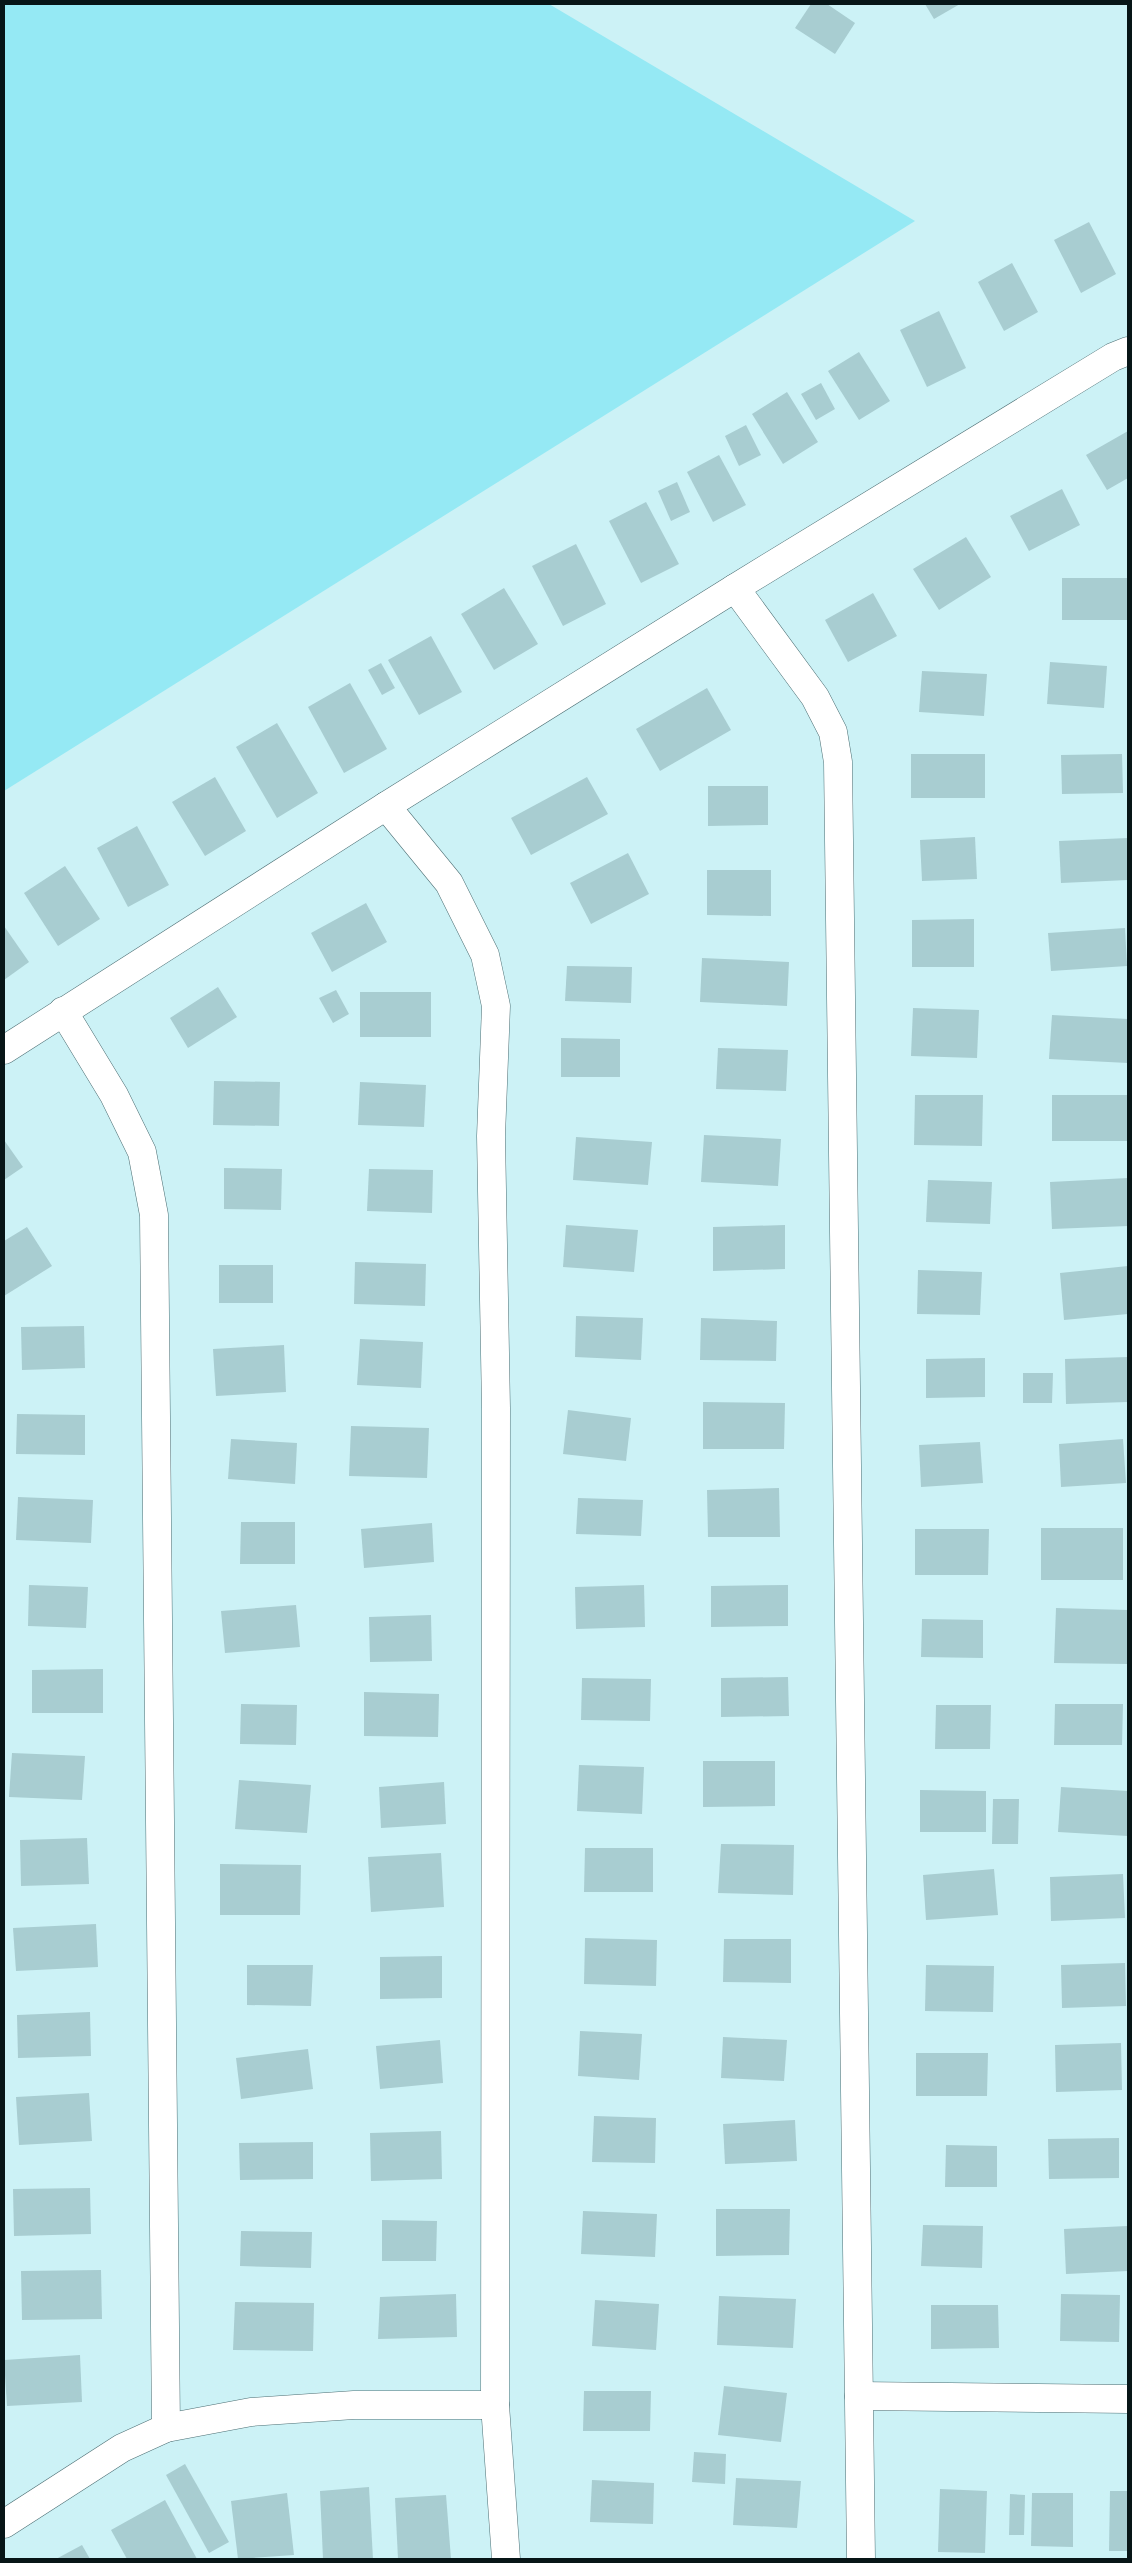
<svg xmlns="http://www.w3.org/2000/svg" width="1132" height="2563" font-family="Cabin,sans-serif">
<rect width="100%" height="100%" fill="#ccf2f6"/>
<polygon fill="#95e9f4" points="4,4 549,4 915,221 4,791"/>
<g fill="#a8cdd1">
<polygon points="811,4 827,4 855,23 835,54 795,28"/>
<polygon points="925,4 960,4 934,19"/>
<polygon points="1089,222 1116,274 1081,293 1054,240"/>
<polygon points="1012,263 1038,312 1004,331 978,282"/>
<polygon points="939,311 966,368 927,387 900,330"/>
<polygon points="859,352 890,401 859,420 828,371"/>
<polygon points="821,383 835,409 816,420 801,394"/>
<polygon points="787,392 818,442 783,464 752,414"/>
<polygon points="746,425 761,455 739,466 725,436"/>
<polygon points="1128,431 1128,478 1107,490 1086,455"/>
<polygon points="719,455 746,505 713,522 687,472"/>
<polygon points="677,482 690,512 671,521 658,491"/>
<polygon points="1062,489 1080,525 1029,551 1010,516"/>
<polygon points="646,502 679,564 641,583 609,521"/>
<polygon points="966,537 991,577 939,610 913,569"/>
<polygon points="576,544 606,604 563,626 532,566"/>
<rect x="1062" y="578" width="66" height="42"/>
<polygon points="504,588 538,644 494,670 461,614"/>
<polygon points="873,593 897,636 848,662 825,620"/>
<polygon points="431,636 462,692 419,715 388,660"/>
<polygon points="1050,662 1107,666 1104,708 1047,704"/>
<polygon points="381,663 395,688 382,695 368,670"/>
<polygon points="922,671 987,674 984,716 919,712"/>
<polygon points="350,683 387,749 344,773 308,707"/>
<polygon points="707,688 731,730 660,771 636,729"/>
<polygon points="277,723 318,793 277,818 236,747"/>
<rect x="911" y="754" width="74" height="44"/>
<polygon points="1122,754 1123,793 1062,794 1061,755"/>
<polygon points="215,777 246,831 205,856 172,802"/>
<polygon points="587,777 608,814 531,855 511,818"/>
<polygon points="708,786 768,786 768,825 708,826"/>
<polygon points="137,826 169,885 128,907 97,848"/>
<polygon points="975,837 977,879 922,881 920,840"/>
<polygon points="1128,838 1128,880 1061,883 1059,841"/>
<polygon points="628,853 649,894 591,924 570,883"/>
<polygon points="65,866 100,919 58,946 24,893"/>
<polygon points="707,870 771,870 771,916 707,915"/>
<polygon points="366,903 387,942 332,972 311,933"/>
<polygon points="974,919 974,967 912,967 912,920"/>
<polygon points="4,926 29,962 4,980"/>
<polygon points="1125,928 1127,966 1051,971 1048,933"/>
<polygon points="702,958 789,962 787,1006 700,1002"/>
<polygon points="567,966 632,967 631,1003 565,1001"/>
<polygon points="218,987 237,1017 188,1048 170,1018"/>
<polygon points="336,990 349,1014 333,1023 319,998"/>
<rect x="360" y="992" width="71" height="45"/>
<polygon points="913,1008 979,1010 977,1058 911,1056"/>
<polygon points="1052,1015 1128,1019 1128,1063 1049,1059"/>
<polygon points="561,1038 620,1039 620,1077 561,1077"/>
<polygon points="718,1048 788,1050 786,1091 716,1089"/>
<polygon points="214,1081 280,1082 279,1126 213,1125"/>
<polygon points="360,1082 426,1085 424,1127 358,1125"/>
<polygon points="915,1095 983,1095 982,1146 914,1145"/>
<rect x="1052" y="1095" width="76" height="46"/>
<polygon points="704,1135 781,1139 778,1186 701,1182"/>
<polygon points="576,1137 652,1142 648,1185 573,1180"/>
<polygon points="4,1140 23,1167 4,1180"/>
<polygon points="224,1168 282,1169 281,1210 224,1209"/>
<polygon points="369,1169 433,1170 432,1213 367,1211"/>
<polygon points="1128,1178 1128,1226 1052,1229 1050,1182"/>
<polygon points="928,1180 992,1182 990,1224 926,1222"/>
<polygon points="566,1225 638,1230 634,1272 563,1267"/>
<polygon points="785,1225 785,1269 713,1271 713,1227"/>
<polygon points="27,1227 52,1266 4,1296 4,1241"/>
<polygon points="355,1262 426,1264 425,1306 354,1304"/>
<rect x="219" y="1265" width="54" height="38"/>
<polygon points="1128,1266 1128,1314 1064,1320 1060,1273"/>
<polygon points="918,1270 982,1272 980,1315 917,1314"/>
<polygon points="576,1316 643,1318 641,1360 575,1357"/>
<polygon points="701,1318 777,1321 776,1361 700,1360"/>
<polygon points="84,1326 85,1368 22,1370 21,1327"/>
<polygon points="360,1339 423,1342 421,1388 357,1385"/>
<polygon points="284,1345 286,1392 216,1396 213,1349"/>
<polygon points="1128,1357 1128,1402 1066,1404 1065,1359"/>
<polygon points="985,1358 985,1397 926,1398 926,1359"/>
<polygon points="1023,1373 1053,1373 1052,1403 1023,1403"/>
<polygon points="703,1402 785,1403 784,1449 703,1449"/>
<polygon points="568,1410 631,1418 626,1461 563,1454"/>
<polygon points="17,1414 85,1415 85,1455 16,1454"/>
<polygon points="351,1426 429,1428 427,1478 349,1476"/>
<polygon points="231,1439 297,1443 295,1484 228,1479"/>
<polygon points="1123,1439 1126,1483 1061,1487 1059,1444"/>
<polygon points="980,1442 983,1483 921,1487 919,1445"/>
<polygon points="779,1488 780,1537 708,1537 707,1490"/>
<polygon points="18,1497 93,1500 91,1543 16,1540"/>
<polygon points="578,1498 643,1500 641,1536 576,1534"/>
<polygon points="241,1522 295,1522 295,1564 240,1564"/>
<polygon points="432,1523 434,1562 364,1568 361,1529"/>
<rect x="1041" y="1528" width="82" height="52"/>
<polygon points="915,1529 989,1529 988,1575 915,1575"/>
<polygon points="29,1585 88,1587 86,1628 28,1626"/>
<polygon points="644,1585 645,1627 576,1629 575,1587"/>
<polygon points="788,1585 788,1626 711,1627 711,1586"/>
<polygon points="296,1605 300,1647 225,1653 221,1611"/>
<polygon points="1056,1608 1128,1610 1128,1664 1054,1663"/>
<polygon points="431,1615 432,1661 370,1662 369,1617"/>
<polygon points="922,1619 983,1620 983,1658 921,1657"/>
<polygon points="103,1669 103,1713 32,1713 32,1670"/>
<polygon points="788,1677 789,1716 721,1717 721,1678"/>
<polygon points="582,1678 651,1679 650,1721 581,1720"/>
<polygon points="364,1692 439,1694 438,1737 364,1736"/>
<polygon points="241,1704 297,1705 296,1745 240,1744"/>
<polygon points="1055,1704 1123,1704 1122,1745 1054,1745"/>
<polygon points="936,1705 991,1705 990,1749 935,1749"/>
<polygon points="12,1753 85,1756 82,1800 9,1797"/>
<polygon points="703,1761 775,1761 775,1806 703,1807"/>
<polygon points="579,1765 644,1767 642,1814 577,1811"/>
<polygon points="239,1780 311,1785 307,1833 235,1829"/>
<polygon points="444,1782 446,1824 381,1828 379,1787"/>
<polygon points="1061,1787 1128,1791 1128,1836 1058,1832"/>
<polygon points="920,1790 986,1791 986,1832 920,1832"/>
<polygon points="993,1799 1019,1799 1018,1844 992,1844"/>
<polygon points="87,1838 89,1884 21,1886 20,1840"/>
<polygon points="721,1844 794,1845 793,1895 718,1893"/>
<polygon points="585,1848 653,1848 653,1892 584,1892"/>
<polygon points="441,1853 444,1907 371,1912 368,1857"/>
<polygon points="220,1864 301,1865 300,1915 220,1915"/>
<polygon points="994,1869 998,1915 926,1920 923,1875"/>
<polygon points="1123,1874 1125,1918 1051,1921 1050,1877"/>
<polygon points="96,1924 98,1967 16,1971 13,1928"/>
<polygon points="585,1938 657,1940 656,1986 584,1984"/>
<polygon points="724,1939 791,1939 791,1983 723,1982"/>
<polygon points="442,1956 442,1998 380,1999 380,1957"/>
<polygon points="1125,1963 1126,2006 1062,2008 1061,1965"/>
<polygon points="247,1965 313,1965 311,2006 247,2005"/>
<polygon points="926,1965 994,1966 993,2012 925,2011"/>
<polygon points="90,2012 91,2056 18,2058 17,2015"/>
<polygon points="580,2031 642,2034 639,2080 578,2076"/>
<polygon points="723,2037 787,2040 784,2081 721,2078"/>
<polygon points="440,2040 443,2083 380,2089 376,2046"/>
<polygon points="1121,2043 1122,2090 1056,2092 1055,2045"/>
<polygon points="308,2049 313,2089 241,2099 236,2058"/>
<polygon points="916,2053 988,2053 987,2096 916,2096"/>
<polygon points="89,2093 92,2141 19,2145 16,2097"/>
<polygon points="594,2116 656,2118 655,2163 592,2162"/>
<polygon points="795,2120 797,2161 725,2164 723,2124"/>
<polygon points="441,2131 442,2179 371,2181 370,2133"/>
<polygon points="1119,2138 1119,2178 1049,2179 1048,2139"/>
<polygon points="313,2142 313,2179 240,2180 239,2143"/>
<polygon points="946,2145 997,2146 997,2187 945,2187"/>
<polygon points="90,2188 91,2234 14,2236 13,2189"/>
<polygon points="716,2209 790,2209 789,2255 716,2256"/>
<polygon points="583,2211 657,2214 655,2257 581,2254"/>
<polygon points="382,2220 437,2221 436,2261 382,2261"/>
<polygon points="923,2225 983,2226 982,2268 921,2266"/>
<polygon points="1127,2226 1128,2271 1066,2274 1064,2229"/>
<polygon points="241,2231 312,2232 311,2268 240,2266"/>
<polygon points="101,2270 102,2319 22,2320 21,2271"/>
<polygon points="456,2294 457,2337 378,2339 380,2297"/>
<polygon points="1061,2294 1120,2295 1119,2342 1060,2341"/>
<polygon points="719,2296 796,2299 793,2348 717,2345"/>
<polygon points="595,2300 659,2304 656,2350 592,2346"/>
<polygon points="235,2302 314,2303 313,2351 233,2350"/>
<polygon points="931,2305 998,2305 999,2348 931,2349"/>
<polygon points="80,2355 82,2402 7,2406 4,2360"/>
<polygon points="724,2386 787,2393 781,2442 718,2435"/>
<polygon points="584,2391 651,2391 650,2431 583,2431"/>
<polygon points="694,2452 726,2454 725,2484 692,2482"/>
<polygon points="185,2464 229,2542 209,2553 166,2475"/>
<polygon points="736,2478 801,2481 797,2528 733,2525"/>
<polygon points="592,2480 654,2483 653,2524 590,2522"/>
<polygon points="369,2487 373,2559 323,2559 320,2491"/>
<polygon points="940,2489 987,2491 985,2553 938,2552"/>
<polygon points="1110,2491 1128,2491 1128,2551 1109,2551"/>
<polygon points="287,2493 294,2555 238,2559 231,2501"/>
<polygon points="1032,2493 1073,2493 1073,2547 1031,2546"/>
<polygon points="1010,2494 1025,2495 1024,2535 1009,2535"/>
<polygon points="446,2495 451,2559 398,2559 395,2498"/>
<polygon points="165,2500 197,2559 127,2559 111,2530"/>
<polygon points="82,2545 90,2559 56,2559"/>
</g>
<g fill="none" stroke-linecap="round" stroke-linejoin="round">
<defs>
<g id="street">
<polyline points="735,588 815,697 833,732 838,762 861,2559"/>
<polyline points="386,806 449,883 485,955 496,1006 491,1136 496,1408 495,2405 506,2559"/>
<polyline points="63,1011 114,1095 142,1152 154,1215 166,2428"/>
<polyline points="4,1050 386,806 735,588 1113,357 1128,351"/>
<polyline points="859,2396 1128,2399"/>
<polyline points="4,2524 122,2448 166,2428 251,2412 354,2405 495,2405"/>
</g>
</defs>
<use href="#street" stroke="#4d6f74" stroke-width="29"/>
<use href="#street" stroke="#fff" stroke-width="28"/>
</g>
<rect width="1132" height="2563" fill="none" stroke="#071517" stroke-width="10"/>
</svg>
